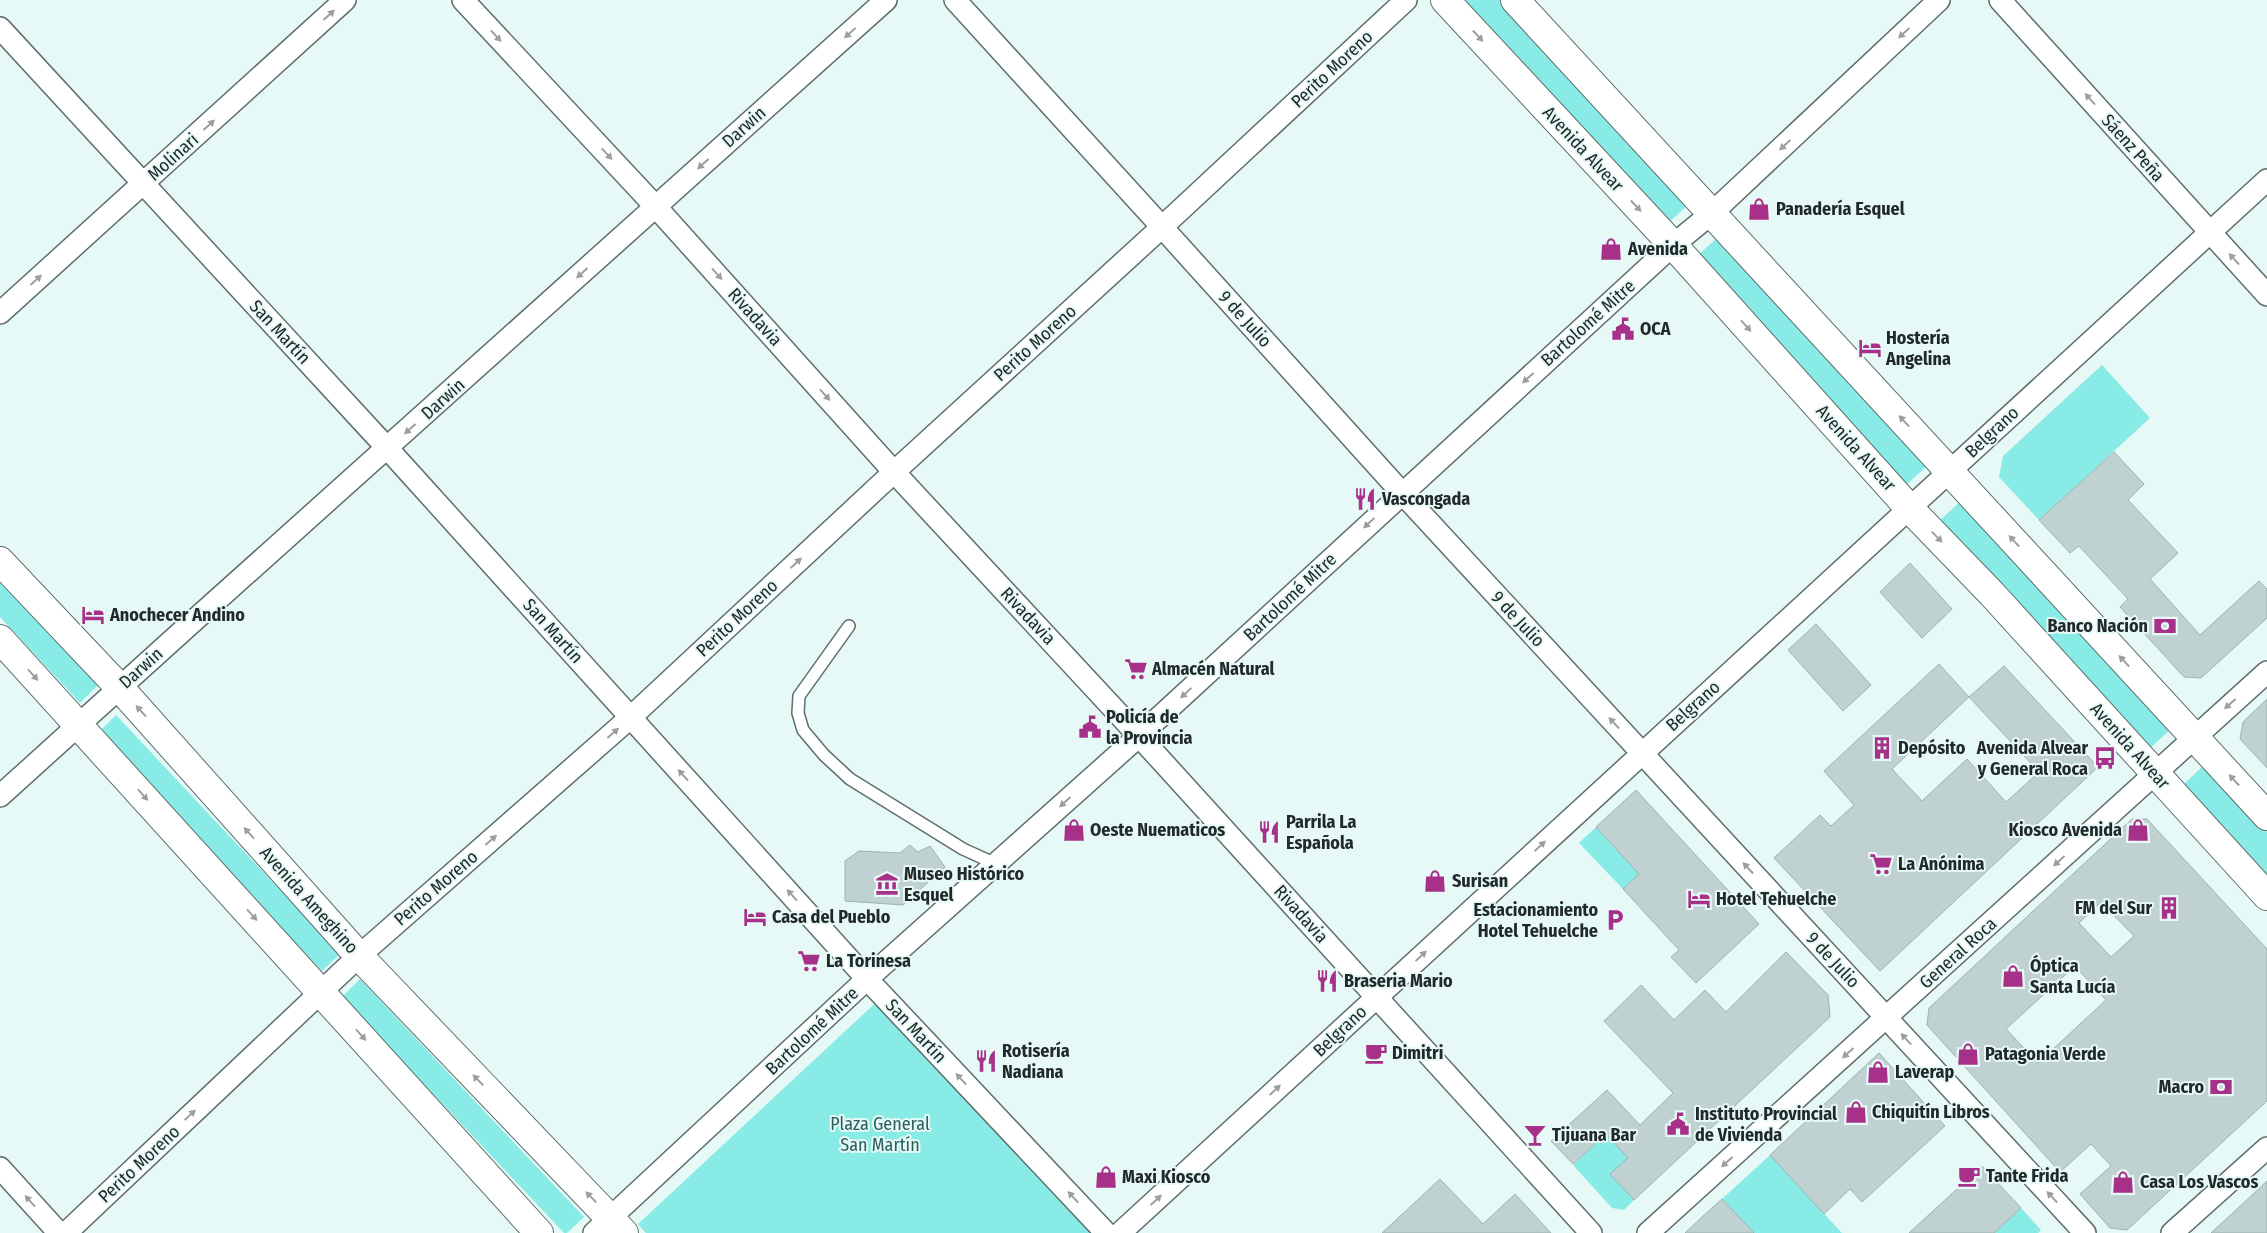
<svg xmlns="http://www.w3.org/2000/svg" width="2267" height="1233" font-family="'Fira Sans Condensed',sans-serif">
<rect width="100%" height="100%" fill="#e6f9f7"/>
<g fill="#88ebe5">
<polygon points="1457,0 1503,0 1690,203 1665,226"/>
<polygon points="1719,236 1929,464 1904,487 1694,259"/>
<polygon points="2102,365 2150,418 2039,520 1999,477 2003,456"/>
<polygon points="1962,500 2172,728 2147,751 1937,523"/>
<polygon points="0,581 98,685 80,703 0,617"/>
<polygon points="116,715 340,954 322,971 98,733"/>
<polygon points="2205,764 2267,832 2267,882 2180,788"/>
<polygon points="1596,827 1639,874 1623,889 1579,843"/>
<polygon points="360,979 584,1217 567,1233 564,1233 342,997"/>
<polygon points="885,994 1098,1225 1089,1233 646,1233 638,1224"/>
<polygon points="1606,1134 1628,1158 1611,1175 1634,1200 1624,1210 1612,1208 1573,1165"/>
<polygon points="1770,1155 1842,1233 1754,1233 1722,1199"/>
<polygon points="2021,1208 2041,1230 2038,1233 1994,1233"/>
</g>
<g fill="#bfd1d0" stroke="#9fb1b0" fill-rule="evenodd">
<polygon points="2114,452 2144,484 2128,500 2178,553 2150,579 2200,635 2259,581 2267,589 2267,618 2201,678 2184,677 2120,607 2128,599 2079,546 2070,553 2039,520"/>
<polygon points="1910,563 1952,609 1922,638 1880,592"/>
<polygon points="1816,624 1871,685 1843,711 1788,650"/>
<path d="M1939,664L1969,697L2004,666L2098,767L1880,971L1774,858L1820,815L1831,826L1854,805L1824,771ZM1969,697L2039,772L2006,802L1967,759L1922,801L1892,769Z"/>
<polygon points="2267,699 2267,768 2240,739 2243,722"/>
<polygon points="1636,790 1759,924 1696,983 1671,957 1679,950 1623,889 1639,874 1596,827"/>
<path d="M2132,819H2147L2267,949V1101L2127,1230L2110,1228L2080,1194L2111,1166L2091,1144L2060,1172L1927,1025L1929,1008ZM2101,902L2134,936L2111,957L2079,923ZM2075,966L2106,1000L2038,1063L2006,1029Z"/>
<polygon points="910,845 918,852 930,846 945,867 903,905 845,901 845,861 859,851 900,853"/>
<polygon points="1786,952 1828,995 1830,1017 1634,1200 1610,1174 1628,1158 1606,1134 1573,1164 1551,1141 1607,1090 1640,1125 1673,1093 1604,1021 1641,985 1674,1020 1705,990 1726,1012"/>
<polygon points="1879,1053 1945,1126 1862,1202 1850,1189 1824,1214 1770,1155"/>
<polygon points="1982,1166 2021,1208 1994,1233 1909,1233"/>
<polygon points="1440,1179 1483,1224 1515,1194 1551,1233 1382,1233"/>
<polygon points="2267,1181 2267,1233 2211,1233 2236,1210"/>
<polygon points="1722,1199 1754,1233 1685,1233 1703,1216"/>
</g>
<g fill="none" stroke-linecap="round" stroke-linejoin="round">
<defs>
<polyline id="lane" points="849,626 799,696 798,713 803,730 824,755 850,779 963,849 996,864"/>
<g id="street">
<polyline points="463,0 656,207 894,472 1139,736 1591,1233"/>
<polyline points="955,0 1162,227 1402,493 2085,1233"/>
<polyline points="2000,0 2267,295"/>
<polyline points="0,28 388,449 867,979 1106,1233"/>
<polyline points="0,313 345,0"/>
<path d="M0,796C294,529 591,265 886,0"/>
<polyline points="0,1168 59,1233"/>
<polyline points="66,1233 359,956 631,717 894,472 1162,227 1406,0"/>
<polyline points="594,1233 867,979 1139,736 1673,245 1712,213 1939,0"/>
<polyline points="1120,1233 2267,180"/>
<polyline points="1648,1233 2267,672"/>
<polyline points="2172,1233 2267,1148"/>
</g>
<g id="secondary">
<polyline points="1445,0 1673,245 1910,509 1992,594 2267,896"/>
<polyline points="1515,0 2267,816"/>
</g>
<g id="highway">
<polyline points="0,561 119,687 359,956 624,1233"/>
<polyline points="0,639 539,1233"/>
</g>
</defs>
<use href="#lane" stroke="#5e6f6d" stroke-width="14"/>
<use href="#street" stroke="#5e6f6d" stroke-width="24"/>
<use href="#secondary" stroke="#5e6f6d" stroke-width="30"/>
<use href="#highway" stroke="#5e6f6d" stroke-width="30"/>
<use href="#lane" stroke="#fff" stroke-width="11"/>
<use href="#street" stroke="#fff" stroke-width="21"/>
<use href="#secondary" stroke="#fff" stroke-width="28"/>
<use href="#highway" stroke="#fff" stroke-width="28"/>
</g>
<defs><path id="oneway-solid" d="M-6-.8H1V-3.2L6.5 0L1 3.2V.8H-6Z" transform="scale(1.25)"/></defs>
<g fill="#9c9f9f">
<use href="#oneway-solid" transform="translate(329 15) rotate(-42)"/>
<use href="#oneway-solid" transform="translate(850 33) rotate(138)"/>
<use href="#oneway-solid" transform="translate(1904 33) rotate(137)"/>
<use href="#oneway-solid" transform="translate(496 36) rotate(47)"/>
<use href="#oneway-solid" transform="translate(1478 36) rotate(47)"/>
<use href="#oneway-solid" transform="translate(2090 99) rotate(-132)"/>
<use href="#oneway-solid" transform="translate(209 125) rotate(-42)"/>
<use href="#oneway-solid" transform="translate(1785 145) rotate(137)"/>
<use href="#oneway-solid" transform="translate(607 154) rotate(47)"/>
<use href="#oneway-solid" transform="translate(703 164) rotate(138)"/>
<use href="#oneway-solid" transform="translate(1636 206) rotate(47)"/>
<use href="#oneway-solid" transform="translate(2234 259) rotate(-133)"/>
<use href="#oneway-solid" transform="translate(582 273) rotate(138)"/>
<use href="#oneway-solid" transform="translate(717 274) rotate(48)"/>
<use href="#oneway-solid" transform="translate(36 280) rotate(-42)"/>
<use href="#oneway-solid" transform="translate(1746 326) rotate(48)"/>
<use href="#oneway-solid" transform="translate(1528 378) rotate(138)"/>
<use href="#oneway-solid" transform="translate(825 395) rotate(48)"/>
<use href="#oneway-solid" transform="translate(1904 421) rotate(-133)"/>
<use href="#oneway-solid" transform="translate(410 429) rotate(138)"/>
<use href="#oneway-solid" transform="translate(1369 523) rotate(137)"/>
<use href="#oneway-solid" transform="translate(1937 537) rotate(46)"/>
<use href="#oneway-solid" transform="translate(2014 541) rotate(-133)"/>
<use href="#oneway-solid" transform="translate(796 563) rotate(-43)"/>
<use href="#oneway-solid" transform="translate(2124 661) rotate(-133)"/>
<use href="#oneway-solid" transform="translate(33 675) rotate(48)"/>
<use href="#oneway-solid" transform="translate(1186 693) rotate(137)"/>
<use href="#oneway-solid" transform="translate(2230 704) rotate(139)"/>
<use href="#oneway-solid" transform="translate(141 711) rotate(-132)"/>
<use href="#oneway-solid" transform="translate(1614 723) rotate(-133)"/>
<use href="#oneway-solid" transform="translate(613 733) rotate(-41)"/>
<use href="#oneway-solid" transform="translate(683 775) rotate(-132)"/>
<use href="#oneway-solid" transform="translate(2234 780) rotate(-133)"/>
<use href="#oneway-solid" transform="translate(143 795) rotate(48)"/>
<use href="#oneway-solid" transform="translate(1065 802) rotate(138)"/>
<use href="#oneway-solid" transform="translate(249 833) rotate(-132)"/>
<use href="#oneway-solid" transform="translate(491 840) rotate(-41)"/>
<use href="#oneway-solid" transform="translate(1540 846) rotate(-43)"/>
<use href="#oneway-solid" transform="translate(2059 861) rotate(138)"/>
<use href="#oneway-solid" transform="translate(1748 868) rotate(-133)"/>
<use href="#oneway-solid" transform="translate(792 895) rotate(-132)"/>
<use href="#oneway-solid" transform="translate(252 915) rotate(48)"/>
<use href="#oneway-solid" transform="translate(1421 956) rotate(-43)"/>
<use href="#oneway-solid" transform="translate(361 1035) rotate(48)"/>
<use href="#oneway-solid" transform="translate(1906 1039) rotate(-133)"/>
<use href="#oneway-solid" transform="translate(1848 1053) rotate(138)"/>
<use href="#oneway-solid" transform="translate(961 1079) rotate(-133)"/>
<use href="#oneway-solid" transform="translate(478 1080) rotate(-134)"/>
<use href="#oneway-solid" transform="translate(1275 1090) rotate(-43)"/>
<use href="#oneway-solid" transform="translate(190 1115) rotate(-43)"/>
<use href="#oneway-solid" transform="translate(1727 1162) rotate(138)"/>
<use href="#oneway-solid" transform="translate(591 1197) rotate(-134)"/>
<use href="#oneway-solid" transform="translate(1073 1197) rotate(-133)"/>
<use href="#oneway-solid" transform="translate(2052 1197) rotate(-133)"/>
<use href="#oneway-solid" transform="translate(1156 1200) rotate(-43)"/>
<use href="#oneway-solid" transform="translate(30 1201) rotate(-132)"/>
</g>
<defs>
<symbol id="shop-bare" viewBox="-9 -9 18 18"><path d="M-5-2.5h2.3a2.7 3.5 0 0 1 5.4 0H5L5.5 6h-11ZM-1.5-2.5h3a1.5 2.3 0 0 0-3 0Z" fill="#a73188" stroke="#e6f9f7" stroke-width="2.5" paint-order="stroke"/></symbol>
<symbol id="civic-bare" viewBox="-9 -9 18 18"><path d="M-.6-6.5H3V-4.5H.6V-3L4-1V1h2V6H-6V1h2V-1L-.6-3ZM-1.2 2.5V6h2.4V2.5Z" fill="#a73188" stroke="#e6f9f7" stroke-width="2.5" paint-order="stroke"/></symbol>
<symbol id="hotel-bare" viewBox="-9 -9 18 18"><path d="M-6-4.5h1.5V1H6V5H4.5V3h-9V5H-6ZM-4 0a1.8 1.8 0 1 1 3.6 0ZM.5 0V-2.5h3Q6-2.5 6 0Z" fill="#a73188" stroke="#e6f9f7" stroke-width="2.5" paint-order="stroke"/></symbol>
<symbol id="restaurant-bare" viewBox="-9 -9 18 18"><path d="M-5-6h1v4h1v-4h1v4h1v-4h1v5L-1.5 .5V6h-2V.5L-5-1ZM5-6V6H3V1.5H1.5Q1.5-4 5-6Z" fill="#a73188" stroke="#e6f9f7" stroke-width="2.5" paint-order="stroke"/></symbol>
<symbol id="bank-bare" viewBox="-9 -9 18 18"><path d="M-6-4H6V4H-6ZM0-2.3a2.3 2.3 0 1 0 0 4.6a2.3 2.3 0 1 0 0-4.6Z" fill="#a73188" stroke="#e6f9f7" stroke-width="2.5" paint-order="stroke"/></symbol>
<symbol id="supermarket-bare" viewBox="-9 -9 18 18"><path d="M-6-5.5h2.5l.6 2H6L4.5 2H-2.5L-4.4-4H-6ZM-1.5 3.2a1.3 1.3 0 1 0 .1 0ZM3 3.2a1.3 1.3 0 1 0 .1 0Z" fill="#a73188" stroke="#e6f9f7" stroke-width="2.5" paint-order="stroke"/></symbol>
<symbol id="building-bare" viewBox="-9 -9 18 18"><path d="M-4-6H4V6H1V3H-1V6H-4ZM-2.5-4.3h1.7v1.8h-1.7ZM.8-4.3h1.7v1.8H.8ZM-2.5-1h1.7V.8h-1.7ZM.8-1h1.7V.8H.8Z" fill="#a73188" stroke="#e6f9f7" stroke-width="2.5" paint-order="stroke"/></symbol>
<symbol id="bus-bare" viewBox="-9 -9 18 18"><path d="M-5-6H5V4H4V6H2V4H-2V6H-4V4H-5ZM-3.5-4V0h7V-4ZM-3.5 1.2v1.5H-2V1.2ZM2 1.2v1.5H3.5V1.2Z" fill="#a73188" stroke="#e6f9f7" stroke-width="2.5" paint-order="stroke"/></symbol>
<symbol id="museum-bare" viewBox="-9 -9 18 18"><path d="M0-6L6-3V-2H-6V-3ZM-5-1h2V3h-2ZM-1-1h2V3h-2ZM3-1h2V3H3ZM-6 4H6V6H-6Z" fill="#a73188" stroke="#e6f9f7" stroke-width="2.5" paint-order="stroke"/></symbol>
<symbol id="parking-bare" viewBox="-9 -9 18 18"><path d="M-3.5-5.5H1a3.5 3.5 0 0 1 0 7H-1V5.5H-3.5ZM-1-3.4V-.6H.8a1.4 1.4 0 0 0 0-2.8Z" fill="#a73188" stroke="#e6f9f7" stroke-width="2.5" paint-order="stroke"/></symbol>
<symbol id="cafe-bare" viewBox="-9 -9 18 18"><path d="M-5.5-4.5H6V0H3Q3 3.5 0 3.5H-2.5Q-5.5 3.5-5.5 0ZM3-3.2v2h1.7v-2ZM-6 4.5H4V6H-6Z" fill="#a73188" stroke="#e6f9f7" stroke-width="2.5" paint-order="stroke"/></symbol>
<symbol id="bar-bare" viewBox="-9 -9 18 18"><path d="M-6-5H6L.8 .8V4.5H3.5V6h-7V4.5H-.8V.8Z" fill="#a73188" stroke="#e6f9f7" stroke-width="2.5" paint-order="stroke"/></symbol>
</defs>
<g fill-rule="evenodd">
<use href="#shop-bare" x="1743" y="193" width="32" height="32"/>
<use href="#shop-bare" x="1595" y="233" width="32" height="32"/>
<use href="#civic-bare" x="1607" y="313" width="32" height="32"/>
<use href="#hotel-bare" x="1854" y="332" width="32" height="32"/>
<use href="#restaurant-bare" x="1349" y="483" width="32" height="32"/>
<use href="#hotel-bare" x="77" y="599" width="32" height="32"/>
<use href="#bank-bare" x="2149" y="610" width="32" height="32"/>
<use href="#supermarket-bare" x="1120" y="653" width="32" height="32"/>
<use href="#civic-bare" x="1074" y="711" width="32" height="32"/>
<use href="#building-bare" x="1866" y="732" width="32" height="32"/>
<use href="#bus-bare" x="2089" y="742" width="32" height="32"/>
<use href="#shop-bare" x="1058" y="814" width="32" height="32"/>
<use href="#shop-bare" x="2122" y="814" width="32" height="32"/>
<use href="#restaurant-bare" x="1253" y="816" width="32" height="32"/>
<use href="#supermarket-bare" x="1865" y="848" width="32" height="32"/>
<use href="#shop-bare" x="1419" y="865" width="32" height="32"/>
<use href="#museum-bare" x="871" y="868" width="32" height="32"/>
<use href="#hotel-bare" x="1683" y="883" width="32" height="32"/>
<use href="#building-bare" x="2153" y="892" width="32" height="32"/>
<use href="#hotel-bare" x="739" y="901" width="32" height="32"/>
<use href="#parking-bare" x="1599" y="904" width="32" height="32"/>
<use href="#supermarket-bare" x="793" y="945" width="32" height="32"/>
<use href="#shop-bare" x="1997" y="960" width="32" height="32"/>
<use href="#restaurant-bare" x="1311" y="965" width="32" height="32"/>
<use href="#cafe-bare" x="1360" y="1037" width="32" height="32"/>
<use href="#shop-bare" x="1952" y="1038" width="32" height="32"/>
<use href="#restaurant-bare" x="970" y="1045" width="32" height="32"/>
<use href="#shop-bare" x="1862" y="1056" width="32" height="32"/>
<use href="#bank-bare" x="2205" y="1071" width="32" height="32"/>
<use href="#shop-bare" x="1840" y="1096" width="32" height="32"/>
<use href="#civic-bare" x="1662" y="1108" width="32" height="32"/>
<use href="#bar-bare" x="1519" y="1119" width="32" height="32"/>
<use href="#cafe-bare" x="1953" y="1160" width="32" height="32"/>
<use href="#shop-bare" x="1090" y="1161" width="32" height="32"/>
<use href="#shop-bare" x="2107" y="1166" width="32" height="32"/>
</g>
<g text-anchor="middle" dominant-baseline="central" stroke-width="4" stroke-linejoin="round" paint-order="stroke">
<g font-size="18" fill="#222a29" stroke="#e6f9f7">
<text transform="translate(1332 69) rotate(-43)">Perito Moreno</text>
<text transform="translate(744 127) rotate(-42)">Darwin</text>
<text transform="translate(2133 148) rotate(48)">Sáenz Peña</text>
<text transform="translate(1583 149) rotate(47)">Avenida Alvear</text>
<text transform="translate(173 157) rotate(-42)">Molinari</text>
<text transform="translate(755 317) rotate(48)">Rivadavia</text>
<text transform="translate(1245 319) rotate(48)">9 de Julio</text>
<text transform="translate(1588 323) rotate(-42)">Bartolomé Mitre</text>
<text transform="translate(280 332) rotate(47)">San Martín</text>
<text transform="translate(1035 343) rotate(-42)">Perito Moreno</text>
<text transform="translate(443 399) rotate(-42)">Darwin</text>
<text transform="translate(1992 432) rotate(-43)">Belgrano</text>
<text transform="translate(1856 448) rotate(48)">Avenida Alvear</text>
<text transform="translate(1290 597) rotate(-43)">Bartolomé Mitre</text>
<text transform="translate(1028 616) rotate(47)">Rivadavia</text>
<text transform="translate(737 618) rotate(-43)">Perito Moreno</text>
<text transform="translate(1518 619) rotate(47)">9 de Julio</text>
<text transform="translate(553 631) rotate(48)">San Martín</text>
<text transform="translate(141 668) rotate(-42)">Darwin</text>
<text transform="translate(1693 706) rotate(-42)">Belgrano</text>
<text transform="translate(2130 746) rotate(48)">Avenida Alvear</text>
<text transform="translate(436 888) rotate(-41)">Perito Moreno</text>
<text transform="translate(309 900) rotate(48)">Avenida Ameghino</text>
<text transform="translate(1301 914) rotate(48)">Rivadavia</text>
<text transform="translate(1958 953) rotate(-42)">General Roca</text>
<text transform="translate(1833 960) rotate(47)">9 de Julio</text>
<text transform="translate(812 1031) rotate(-43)">Bartolomé Mitre</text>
<text transform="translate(916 1031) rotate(47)">San Martín</text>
<text transform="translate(1340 1031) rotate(-43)">Belgrano</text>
<text transform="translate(139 1164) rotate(-43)">Perito Moreno</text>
</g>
<g font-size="18" font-weight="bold" fill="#222a29" stroke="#e6f9f7" text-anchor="start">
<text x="1776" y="209">Panadería Esquel</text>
<text x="1628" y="249">Avenida</text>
<text x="1640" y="329">OCA</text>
<text x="1886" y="338">Hostería<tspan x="1886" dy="21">Angelina</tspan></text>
<text x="1382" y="499">Vascongada</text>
<text x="110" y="615">Anochecer Andino</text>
<text x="2148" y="626" text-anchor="end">Banco Nación</text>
<text x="1152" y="669">Almacén Natural</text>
<text x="1106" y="717">Policía de<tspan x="1106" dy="21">la Provincia</tspan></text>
<text x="1898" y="748">Depósito</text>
<text x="2088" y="748" text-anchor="end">Avenida Alvear<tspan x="2088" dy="21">y General Roca</tspan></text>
<text x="1286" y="822">Parrila La<tspan x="1286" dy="21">Española</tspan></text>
<text x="1090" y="830">Oeste Nuematicos</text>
<text x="2122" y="830" text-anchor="end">Kiosco Avenida</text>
<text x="1898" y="864">La Anónima</text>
<text x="904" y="874">Museo Histórico<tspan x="904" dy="21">Esquel</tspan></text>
<text x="1452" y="881">Surisan</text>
<text x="1716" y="899">Hotel Tehuelche</text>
<text x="2152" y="908" text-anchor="end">FM del Sur</text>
<text x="1598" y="910" text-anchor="end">Estacionamiento<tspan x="1598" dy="21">Hotel Tehuelche</tspan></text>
<text x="772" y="917">Casa del Pueblo</text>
<text x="826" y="961">La Torinesa</text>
<text x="2030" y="966">Óptica<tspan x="2030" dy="21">Santa Lucía</tspan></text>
<text x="1344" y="981">Braseria Mario</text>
<text x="1002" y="1051">Rotisería<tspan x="1002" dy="21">Nadiana</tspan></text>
<text x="1392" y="1053">Dimitri</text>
<text x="1985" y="1054">Patagonia Verde</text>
<text x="1895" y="1072">Laverap</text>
<text x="2204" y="1087" text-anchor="end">Macro</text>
<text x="1872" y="1112">Chiquitín Libros</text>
<text x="1695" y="1114">Instituto Provincial<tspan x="1695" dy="21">de Vivienda</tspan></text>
<text x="1552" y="1135">Tijuana Bar</text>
<text x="1986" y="1176">Tante Frida</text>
<text x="1122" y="1177">Maxi Kiosco</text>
<text x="2140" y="1182">Casa Los Vascos</text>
</g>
<g font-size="18" fill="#2a5f5c" stroke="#e6f9f7">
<text x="880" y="1124">Plaza General<tspan x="880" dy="21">San Martín</tspan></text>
</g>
</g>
</svg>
